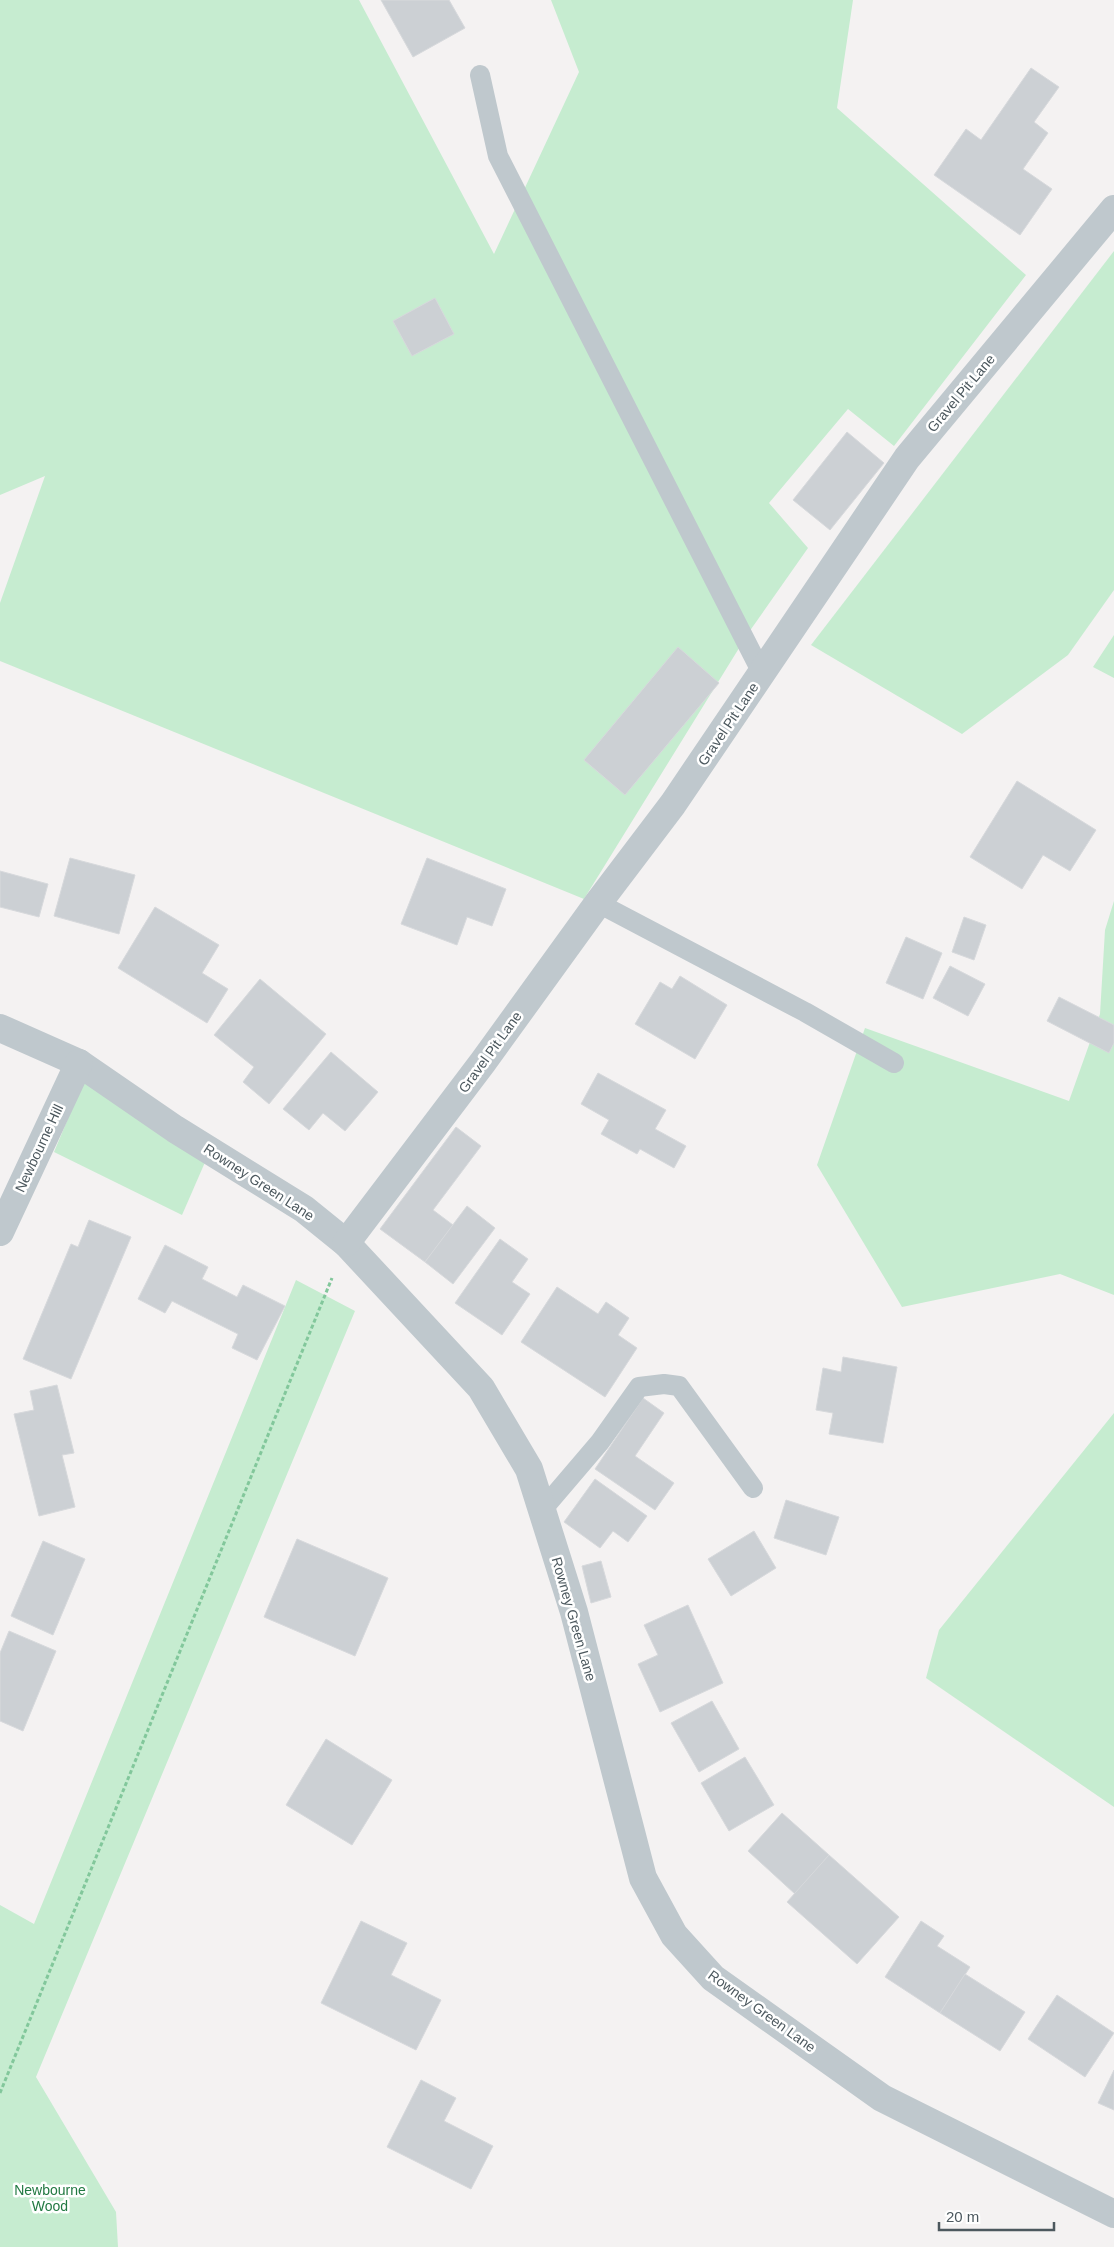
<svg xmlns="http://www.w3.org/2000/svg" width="1114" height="2247" font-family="Arial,sans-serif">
<rect width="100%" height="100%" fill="#f4f2f2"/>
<g fill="#c6ecd0">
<polygon points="0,0 359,0 494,254 579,72 551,0 853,0 837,108 1026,275 894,446 848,409 769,503 808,548 749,632 584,899 0,661 0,603 45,476 0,495"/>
<polygon points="1114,251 1114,590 1068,655 962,734 811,645"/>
<polygon points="1114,635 1114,678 1093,667"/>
<polygon points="1114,901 1114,1295 1060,1274 902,1307 817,1165 865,1028 1069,1101 1100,1014 1105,930"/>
<polygon points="85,1078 206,1160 182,1215 54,1152"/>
<polygon points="296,1280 355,1311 36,2077 116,2212 118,2247 0,2247 0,1905 34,1924"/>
<polygon points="1114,1413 1114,1807 926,1678 939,1630"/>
</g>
<g fill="#ccd0d4" stroke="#d7d9dc">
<polygon points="381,0 449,0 465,28 413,57"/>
<polygon points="1031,68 1059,87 1034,122 1048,133 1023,169 1052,189 1020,235 934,175 966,129 981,140"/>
<polygon points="435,298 454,334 412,356 393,321"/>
<polygon points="847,432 884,463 830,530 793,500"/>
<polygon points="678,647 719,683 625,795 584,760"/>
<polygon points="1017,781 1096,830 1070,871 1043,855 1022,889 970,857"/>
<polygon points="70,858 135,875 119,934 54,916"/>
<polygon points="427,858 506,889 492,926 467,917 457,945 401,924"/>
<polygon points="0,871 48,884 39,917 0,907"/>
<polygon points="155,907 219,945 202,973 228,989 207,1023 118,968"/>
<polygon points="964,917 986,925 974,960 952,952"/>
<polygon points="906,937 942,953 923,999 886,983"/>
<polygon points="950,966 985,984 968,1016 933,998"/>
<polygon points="680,976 727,1005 695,1059 635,1024 660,982 672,989"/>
<polygon points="260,979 326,1034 269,1104 243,1082 254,1067 214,1035"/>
<polygon points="1059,997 1114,1025 1114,1043 1109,1053 1047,1021"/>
<polygon points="331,1052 378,1092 345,1131 323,1113 309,1130 283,1109"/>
<polygon points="598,1073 666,1110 655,1129 686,1146 674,1168 640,1149 637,1154 601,1134 609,1120 581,1104"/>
<polygon points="456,1127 481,1146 433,1210 453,1225 425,1262 380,1229"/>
<polygon points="467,1206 495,1228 453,1284 425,1262"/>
<polygon points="89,1220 131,1237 71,1379 23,1359 71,1244 78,1247"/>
<polygon points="500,1239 528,1259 512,1282 530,1294 502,1335 455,1303"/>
<polygon points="165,1245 208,1267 202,1279 237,1297 243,1285 285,1306 257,1360 232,1348 238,1334 172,1301 165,1313 138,1299"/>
<polygon points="557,1287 598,1314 606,1302 629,1318 618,1335 637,1348 605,1397 521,1342"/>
<polygon points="843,1357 897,1367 883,1443 829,1434 833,1413 816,1410 823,1368 841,1372"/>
<polygon points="57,1385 74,1453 62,1455 75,1507 39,1516 14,1414 34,1410 30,1391"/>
<polygon points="643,1398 664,1413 635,1456 674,1483 655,1510 595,1469"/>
<polygon points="595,1479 647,1516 628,1542 613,1531 600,1548 564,1522"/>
<polygon points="786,1500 839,1517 826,1555 774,1538"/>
<polygon points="754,1531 776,1568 731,1596 708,1559"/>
<polygon points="297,1539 388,1578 355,1656 264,1617"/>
<polygon points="43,1541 85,1559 53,1635 11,1616"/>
<polygon points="601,1561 611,1597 591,1603 582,1566"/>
<polygon points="688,1605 723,1683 660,1712 638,1664 658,1655 644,1625"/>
<polygon points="9,1631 56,1651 23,1731 0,1721 0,1653"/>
<polygon points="712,1701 739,1749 699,1772 671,1723"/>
<polygon points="326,1739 392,1780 352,1845 286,1805"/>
<polygon points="745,1757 774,1805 729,1831 701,1783"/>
<polygon points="782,1813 829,1855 795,1894 748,1851"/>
<polygon points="829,1855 899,1917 857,1964 787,1902"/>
<polygon points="361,1921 407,1943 391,1975 441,2000 416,2050 321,2003"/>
<polygon points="921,1921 944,1936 937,1946 970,1967 940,2013 885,1977"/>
<polygon points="965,1974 1025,2012 1000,2051 940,2013"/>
<polygon points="1057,1995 1114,2033 1085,2077 1028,2039"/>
<polygon points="1114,2070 1114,2110 1098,2103"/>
<polygon points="421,2080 456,2098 444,2121 493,2146 471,2189 387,2147"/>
</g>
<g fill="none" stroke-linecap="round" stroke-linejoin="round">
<polyline stroke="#82c79b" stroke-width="3" stroke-dasharray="4 2.5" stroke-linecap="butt" points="0,2093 332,1278"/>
<g stroke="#bfc8cd" stroke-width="20">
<polyline points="480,75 498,156 762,673"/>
<polyline points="598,903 805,1012 894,1063"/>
<polyline points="542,1510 600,1442 639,1387 664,1384 679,1386 753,1488"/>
</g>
<g stroke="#bfc8cd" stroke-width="28">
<polyline points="0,1028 79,1063 175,1129 304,1209 346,1243 481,1388 529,1469 574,1612 643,1878 674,1935 713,1978 882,2098 1114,2214"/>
<polyline points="0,1232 79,1063"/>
<polyline points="346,1243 483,1062 598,903 673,804 907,458 1114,209"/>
</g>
</g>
<g text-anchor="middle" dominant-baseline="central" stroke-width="5" stroke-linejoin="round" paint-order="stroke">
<g font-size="14" fill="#4c585e" stroke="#fff">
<text transform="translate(961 393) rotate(-50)">Gravel Pit Lane</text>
<text transform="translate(728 724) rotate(-56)">Gravel Pit Lane</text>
<text transform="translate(490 1052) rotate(-54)">Gravel Pit Lane</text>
<text transform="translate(39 1148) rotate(-65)">Newbourne Hill</text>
<text transform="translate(259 1182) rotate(33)">Rowney Green Lane</text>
<text transform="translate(574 1619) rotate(74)">Rowney Green Lane</text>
<text transform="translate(762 2011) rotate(36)">Rowney Green Lane</text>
</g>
<g font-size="14" fill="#227942" stroke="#fff">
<text x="50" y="2190">Newbourne<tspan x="50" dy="16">Wood</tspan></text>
</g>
</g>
<path d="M939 2222v8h115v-8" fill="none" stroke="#4c585e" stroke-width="2.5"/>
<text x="946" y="2222" font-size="15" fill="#4c585e" stroke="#ffffff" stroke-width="4" paint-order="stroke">20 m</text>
</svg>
